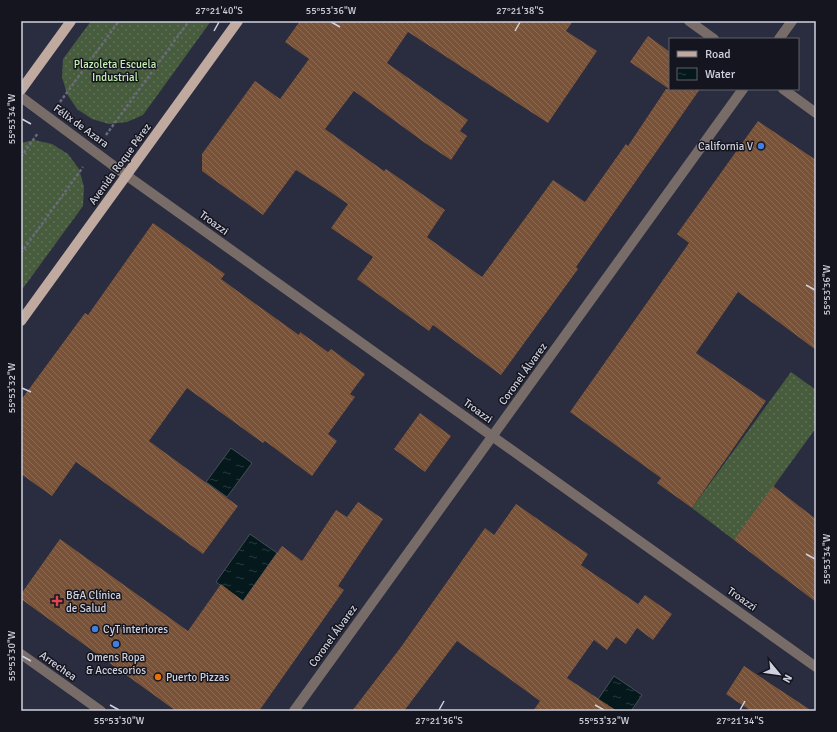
<svg xmlns="http://www.w3.org/2000/svg" width="837" height="732" font-family="Signika,sans-serif">
<defs>
<pattern id="grass-dots" width="8" height="8" patternUnits="userSpaceOnUse"><rect width="8" height="8" fill="#475c3d"/><path d="M2 2h.1M6 6h.1" fill="none" stroke="#607259" stroke-width="1.8" stroke-linecap="round"/></pattern>
<pattern id="water-ripples" width="26" height="14" patternUnits="userSpaceOnUse"><rect width="26" height="14" fill="#05181b"/><path d="M2 4q2-2 4 0t4 0M15 11q2-2 4 0t4 0" fill="none" stroke="#28393c"/></pattern>
<pattern id="building-back-hatch" width="6" height="6" patternUnits="userSpaceOnUse"><rect width="6" height="6" fill="#795237"/><path d="M-1 5l2 2M0 0l6 6M5-1l2 2" fill="none" stroke="#8b6a54"/></pattern>
</defs>
<rect width="100%" height="100%" fill="#2a2c3f"/>
<g fill="url(#grass-dots)">
<polygon points="91,21 211,21 143,115 127,122 109,124 92,119 77,109 67,94 62,77 63,59"/>
<polygon points="34,140 52,144 68,154 79,169 84,187 83,206 21,291 21,143"/>
<polygon points="791,372 816,390 816,428 789,465 735,540 734,540 692,508"/>
</g>
<g fill="url(#water-ripples)" stroke="#425056">
<polygon points="231,448 252,463 227,497 206,482"/>
<polygon points="250,534 277,553 243,601 216,582"/>
<polygon points="614,676 642,695 631,711 590,711"/>
</g>
<g fill="url(#building-back-hatch)">
<polygon points="300,21 573,21 566,31 597,51 548,123 408,32 387,63 468,120 460,131 467,136 451,160 425,143 354,91 325,129 384,171 386,169 445,210 427,237 482,277 553,180 585,202 626,144 628,146 666,89 669,89 630,62 648,36 670,52 670,89 700,89 576,267 578,269 501,375 433,325 429,331 357,279 373,257 331,228 348,204 326,189 296,170 263,215 202,171 202,154 255,81 280,99 309,59 285,42"/>
<polygon points="758,121 816,160 816,350 738,292 696,353 766,401 692,508 657,483 661,478 570,412 689,243 677,234"/>
<polygon points="153,223 225,274 221,279 299,335 300,332 328,352 331,349 365,374 350,394 355,397 328,434 337,441 312,476 265,441 263,443 187,388 149,441 238,506 203,554 76,462 52,496 21,474 21,400 85,313 88,315"/>
<polygon points="420,413 451,436 425,472 394,449"/>
<polygon points="773,486 816,519 816,602 734,540"/>
<polygon points="358,502 383,519 338,586 344,590 259,711 176,711 21,599 21,594 60,539 188,631 221,584 243,601 282,546 302,561 336,510 347,517"/>
<polygon points="516,504 588,554 581,565 638,604 645,595 672,614 653,640 637,628 626,644 616,637 607,650 594,640 567,678 617,711 533,711 540,701 457,641 404,711 352,711 401,647 485,528 494,535"/>
<polygon points="744,666 812,711 751,711 726,694"/>
</g>
<g fill="none" stroke-linecap="round" stroke-linejoin="round">
<g stroke="#696b7b" stroke-width="2.5" stroke-dasharray="3 2" stroke-linecap="butt">
<polyline points="60,102 119,21"/>
<polyline points="106,135 189,21"/>
<polyline points="21,157 38,133"/>
<polyline points="21,253 83,167"/>
</g>
<g stroke="#776c67" stroke-width="10">
<polyline points="689,21 714,39"/>
<polyline points="779,39 792,21"/>
<polyline points="783,89 816,113"/>
<polyline points="21,97 126,175 816,667"/>
<polyline points="21,654 101,711"/>
<polyline points="294,711 743,89"/>
</g>
<g stroke="#c0aaa0" stroke-width="10">
<polyline points="21,90 71,21"/>
<polyline points="21,321 238,21"/>
</g>
</g>
<path fill="none" stroke="#d0d1de" stroke-width="1.5" d="M331,22L340,27M214,31L219,22M515,31L520,22M22,119L31,124M806,285L815,290M22,388L31,392M806,554L815,559M22,656L31,661M110,705L119,710M595,705L604,710M439,710L444,701M740,710L745,701"/>
<g fill="#3f7fe0" stroke="#14151e" stroke-width="1.5">
<circle cx="761" cy="146" r="4"/>
<circle cx="95" cy="629" r="4"/>
<circle cx="116" cy="644" r="4"/>
</g>
<path fill="#e0444e" stroke="#14151e" stroke-width="1.5" d="M55 595h4v4h4v4h-4v4h-4v-4h-4v-4h4z"/>
<circle fill="#e8710a" stroke="#14151e" stroke-width="1.5" cx="158" cy="677" r="4"/>
<g text-anchor="middle" dominant-baseline="central" stroke-width="3" stroke-linejoin="round" paint-order="stroke">
<g font-size="11" fill="#c4f0b0" stroke="#14151e">
<text x="115" y="64">Plazoleta Escuela<tspan x="115" dy="13">Industrial</tspan></text>
</g>
<g font-size="11" fill="#d0d1de" stroke="#14151e">
<text transform="translate(81 126) rotate(36)">Félix de Azara</text>
<text transform="translate(120 164) rotate(-54)">Avenida Roque Pérez</text>
<text transform="translate(214 223) rotate(36)">Troazzi</text>
<text transform="translate(523 374) rotate(-54)">Coronel Álvarez</text>
<text transform="translate(478 411) rotate(36)">Troazzi</text>
<text transform="translate(742 599) rotate(35)">Troazzi</text>
<text transform="translate(333 636) rotate(-54)">Coronel Álvarez</text>
<text transform="translate(58 666) rotate(35)">Arrechea</text>
</g>
<g font-size="11" fill="#d0d1de" stroke="#14151e" text-anchor="start">
<text x="753" y="146" text-anchor="end">California V</text>
<text x="66" y="595">B&amp;A Clínica<tspan x="66" dy="13">de Salud</tspan></text>
<text x="103" y="629">CyT interiores</text>
<text x="116" y="657" text-anchor="middle">Omens Ropa<tspan x="116" dy="13">&amp; Accesorios</tspan></text>
<text x="166" y="677">Puerto Pizzas</text>
</g>
</g>
<rect width="837" height="732" fill="none" stroke="#14151e" stroke-width="44"/>
<rect x="669" y="38" width="130" height="52" fill="#14151e" stroke="#5f606b"/>
<rect x="677" y="51" width="20" height="6" fill="#c0aaa0" stroke="#5f606b"/>
<text x="705" y="58" font-size="12" fill="#d0d1de">Road</text>
<rect x="677" y="68" width="20" height="12" fill="url(#water-ripples)" stroke="#5f606b"/>
<text x="705" y="78" font-size="12" fill="#d0d1de">Water</text>
<g transform="translate(779 674) rotate(119)" stroke="#14151e" stroke-width="3" paint-order="stroke">
<path d="M0-3L7 15L0 10L-7 15Z" fill="#d0d1de"/>
<text y="-6" font-size="11" font-weight="bold" text-anchor="middle" fill="#d0d1de">N</text>
</g>
<rect x="22" y="22" width="793" height="688" fill="none" stroke="#d0d1de" stroke-width="1.5"/>
<g font-size="10" text-anchor="middle" fill="#d0d1de">
<text x="219" y="14">27°21'40"S</text>
<text x="331" y="14">55°53'36"W</text>
<text x="520" y="14">27°21'38"S</text>
<text transform="translate(11 119) rotate(-90)" y="4">55°53'34"W</text>
<text transform="translate(826 290) rotate(-90)" y="4">55°53'36"W</text>
<text transform="translate(11 388) rotate(-90)" y="4">55°53'32"W</text>
<text transform="translate(826 559) rotate(-90)" y="4">55°53'34"W</text>
<text transform="translate(11 656) rotate(-90)" y="4">55°53'30"W</text>
<text x="119" y="724">55°53'30"W</text>
<text x="439" y="724">27°21'36"S</text>
<text x="604" y="724">55°53'32"W</text>
<text x="740" y="724">27°21'34"S</text>
</g>
</svg>
